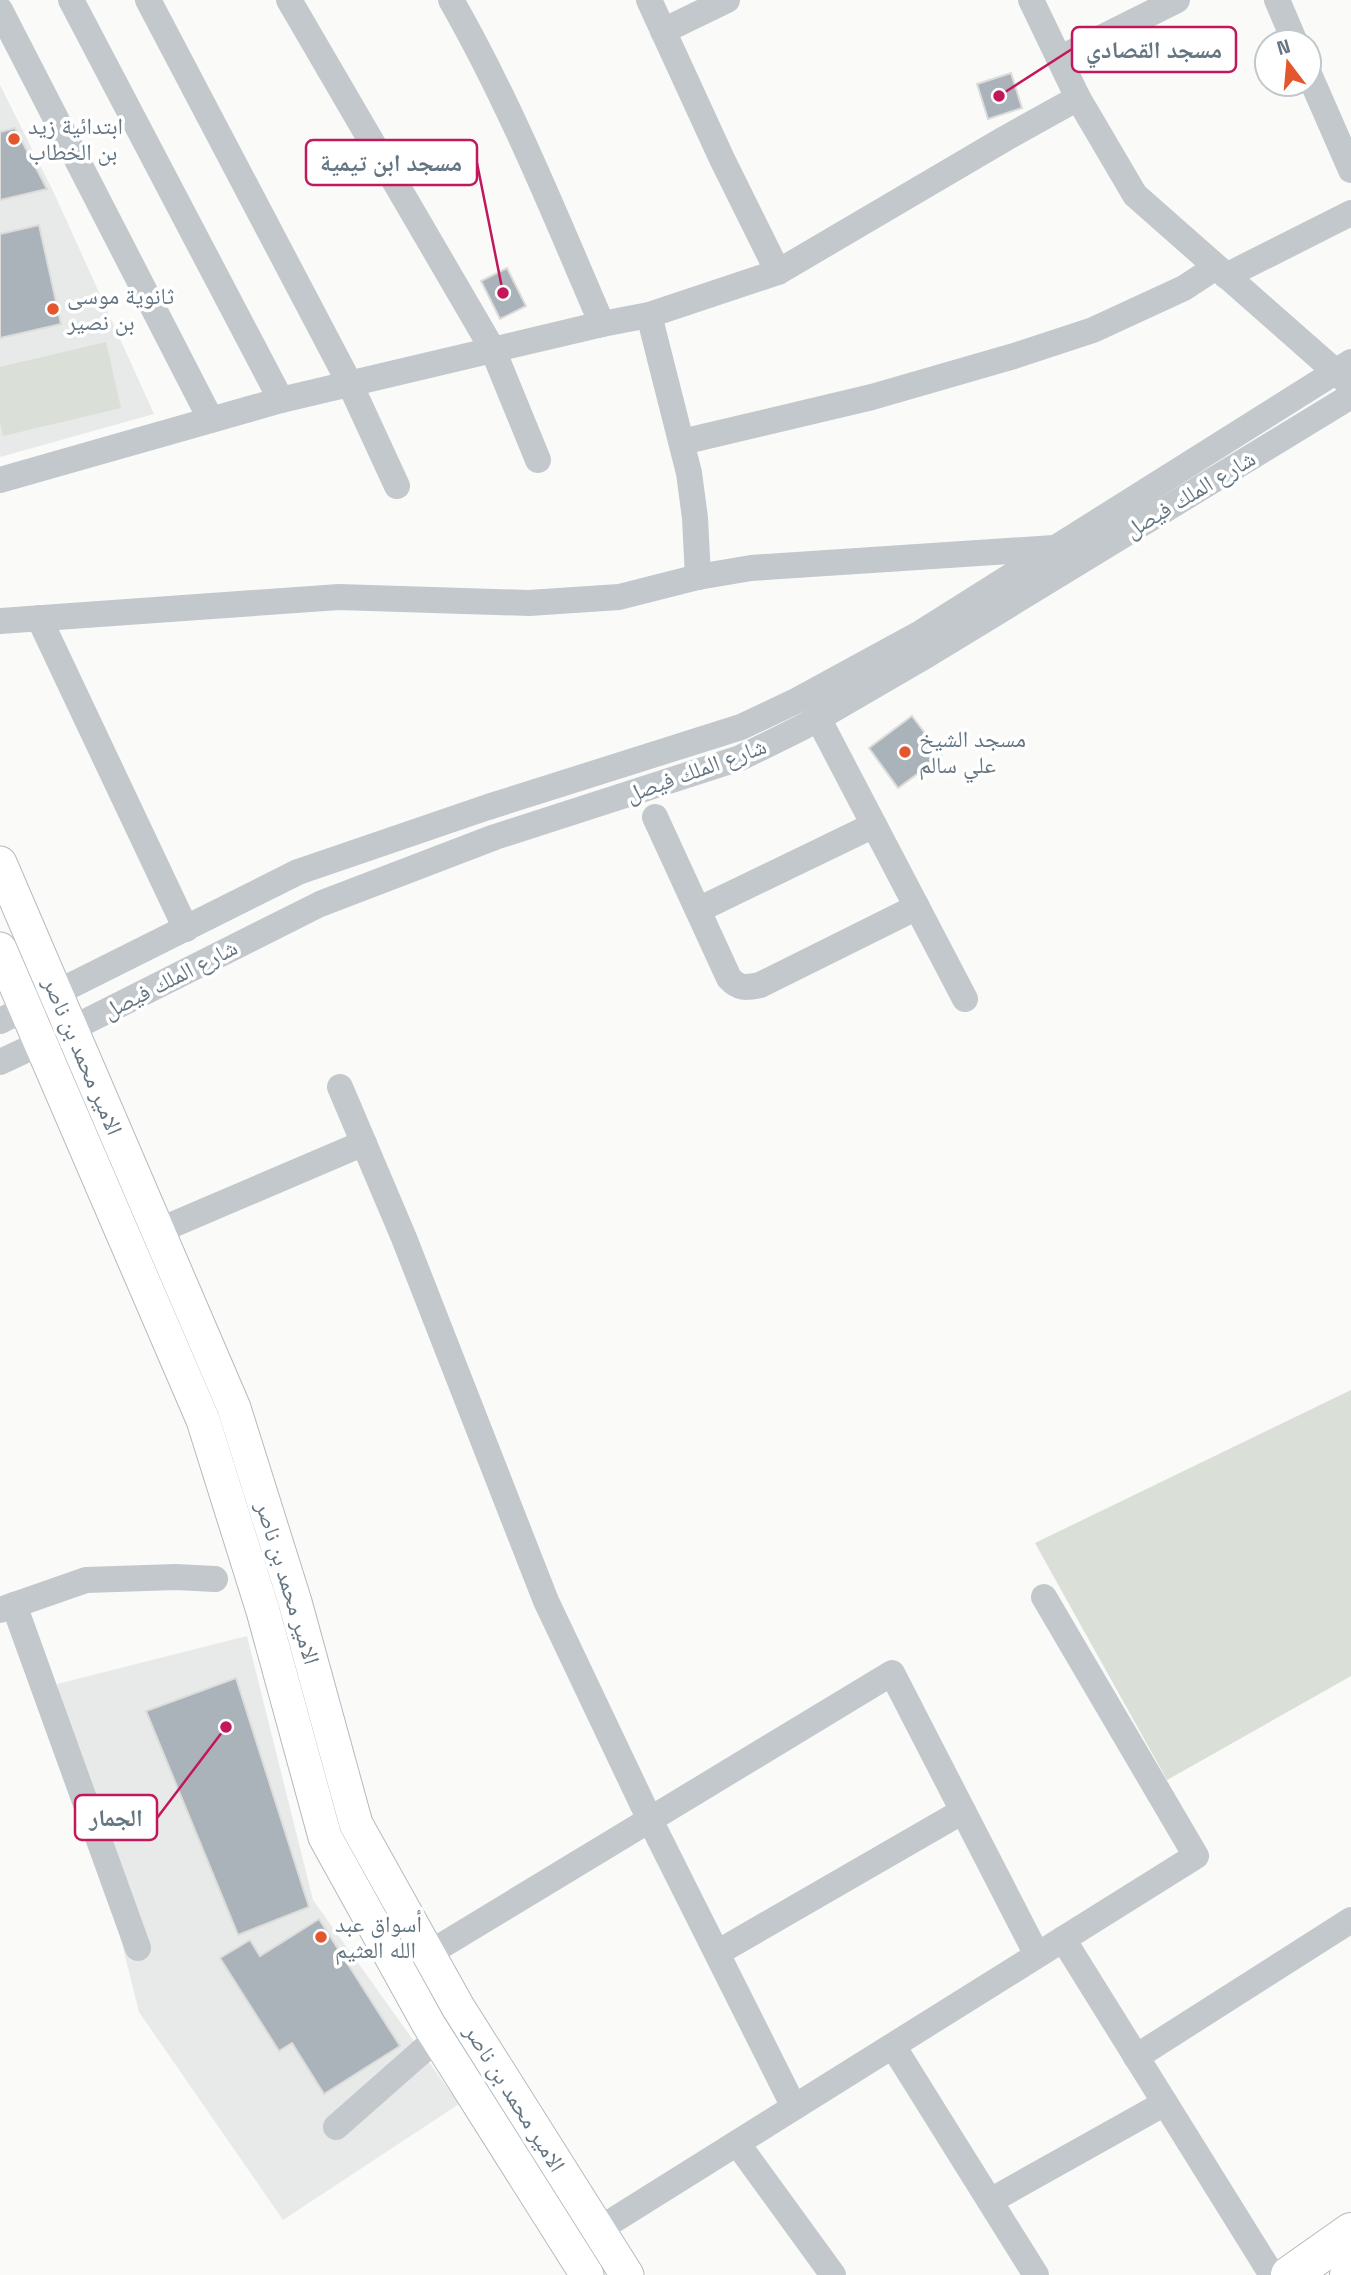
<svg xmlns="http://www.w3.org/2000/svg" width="1351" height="2275" font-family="'Space Grotesk','Noto Naskh Arabic',sans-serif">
<rect width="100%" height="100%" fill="#fafaf8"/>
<g fill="#e8e9e9">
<polygon points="0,85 54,193 154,414 0,457"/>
<polygon points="247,1636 313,1900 459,2104 283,2220 139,2012 57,1684"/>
</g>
<g fill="#dadfd7">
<polygon points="106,342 121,408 3,436 0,423 0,367"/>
<polygon points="1351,1390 1351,1676 1167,1780 1035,1543"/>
</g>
<g fill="#aab3b9" stroke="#dcdcda" stroke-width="2">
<polygon points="1011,73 1022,108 988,119 977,84"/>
<polygon points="15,128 47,189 0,200 0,132"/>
<polygon points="39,225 61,324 0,338 0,234"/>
<polygon points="507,268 526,306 500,319 481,281"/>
<polygon points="912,716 942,756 898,788 869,748"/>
<polygon points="236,1678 309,1907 238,1935 146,1711"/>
<polygon points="319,1919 400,2046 324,2094 292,2043 279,2051 220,1958 250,1940 260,1956"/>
</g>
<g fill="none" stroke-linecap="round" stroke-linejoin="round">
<defs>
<g id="major">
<polyline points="0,863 234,1408 295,1602 356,1824 458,2007 627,2275"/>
<polyline points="0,949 203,1420 263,1611 325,1837 429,2025 587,2275"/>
</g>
<g id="highway">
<polyline points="1290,2275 1351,2232"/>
<polyline points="1349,2275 1351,2274"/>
</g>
</defs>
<use href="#major" stroke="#b5babe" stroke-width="35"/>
<use href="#highway" stroke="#b4b9bd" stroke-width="40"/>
<g stroke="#c3c8cc" stroke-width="26">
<polyline points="71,0 281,400"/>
<polyline points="148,0 350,384 397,486"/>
<polyline points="289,0 493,350 538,460"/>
<path d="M451,0C510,103 555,215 602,324"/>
<polyline points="649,0 722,159 778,272"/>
<polyline points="1031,0 1078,98 1135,195 1346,381"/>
<polyline points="1277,0 1295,42"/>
<polyline points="0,10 211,420"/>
<polyline points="663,31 727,0"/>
<polyline points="1059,59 1177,0"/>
<polyline points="1309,74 1351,170"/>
<polyline points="1226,276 1351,213"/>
<polyline points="649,315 689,473 695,518 698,577"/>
<polyline points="682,442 872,397 1014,356 1093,330 1184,288 1216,267"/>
<polyline points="0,480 281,400 602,324 649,315 778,272 1006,138 1078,98"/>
<polyline points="39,618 186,929"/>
<polyline points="0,621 339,597 529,603 619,597 698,577 751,568 1054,548"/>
<polyline points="818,718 965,999"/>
<path d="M655,817L729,978C739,989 746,988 760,985L917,907"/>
<polyline points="698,910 874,825"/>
<polyline points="0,1021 298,872 488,807 741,727 798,700 919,634 1351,362"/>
<polyline points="0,1062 71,1029 320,904 495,837 740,758 803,727 927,655 1351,396"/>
<polyline points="340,1087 404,1238 546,1601 650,1820 794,2107"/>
<polyline points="158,1231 364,1143"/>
<polyline points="14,1605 138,1948"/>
<polyline points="0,1610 86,1580 176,1577 215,1579"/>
<polyline points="1063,1939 1272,2275"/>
<polyline points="717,1953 963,1811"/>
<polyline points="428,1954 892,1673 1037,1955"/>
<polyline points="893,2046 1036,2275"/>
<polyline points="1136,2057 1351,1920"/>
<polyline points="336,2127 437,2038"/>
<polyline points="737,2143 833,2275"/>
<polyline points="990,2201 1165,2103"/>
<polyline points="598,2230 1196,1856 1044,1597"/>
</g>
<use href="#major" stroke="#fff" stroke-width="33"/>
<use href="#highway" stroke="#fff" stroke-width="38"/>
</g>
<g fill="#e4572e" stroke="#fff" stroke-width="2.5">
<circle cx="14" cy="139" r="7"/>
<circle cx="53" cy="309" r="7"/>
<circle cx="905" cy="752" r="7"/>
<circle cx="321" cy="1937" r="7"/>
</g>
<g text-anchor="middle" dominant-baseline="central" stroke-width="7" stroke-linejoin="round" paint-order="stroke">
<g font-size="23" fill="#657683" stroke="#fff" text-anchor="start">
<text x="28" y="126">ابتدائية زيد<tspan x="28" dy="26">بن الخطاب</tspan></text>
<text x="67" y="296">ثانوية موسى<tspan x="67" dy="26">بن نصير</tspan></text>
<text x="919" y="739">مسجد الشيخ<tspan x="919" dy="26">علي سالم</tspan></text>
<text x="335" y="1924">أسواق عبد<tspan x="335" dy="26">الله العثيم</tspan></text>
</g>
<g font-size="23" fill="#657683" stroke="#fff">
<text transform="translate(1190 494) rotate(-31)">شارع الملك فيصل</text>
<text transform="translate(696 770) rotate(-20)">شارع الملك فيصل</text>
<text transform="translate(170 979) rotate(-27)">شارع الملك فيصل</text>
<text transform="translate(83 1056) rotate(67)">الامير محمد بن ناصر</text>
<text transform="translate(288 1583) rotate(73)">الامير محمد بن ناصر</text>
<text transform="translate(515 2098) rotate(58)">الامير محمد بن ناصر</text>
</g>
</g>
<path fill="none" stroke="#c2185b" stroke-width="2.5" d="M999 96L1072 49M503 293L477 163M226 1727L157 1818"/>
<g fill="#c2185b" stroke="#fff" stroke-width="2.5">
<circle cx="999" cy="96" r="7"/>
<circle cx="503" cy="293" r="7"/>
<circle cx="226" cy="1727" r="7"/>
</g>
<g fill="#fff" stroke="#c2185b" stroke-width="2.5">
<rect x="1072" y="27" width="164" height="45" rx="7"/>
<rect x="306" y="140" width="171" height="45" rx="7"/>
<rect x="75" y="1795" width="82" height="45" rx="7"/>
</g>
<g font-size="24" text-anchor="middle" font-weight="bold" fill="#657683">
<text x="1154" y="58">مسجد القصادي</text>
<text x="391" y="171">مسجد ابن تيمية</text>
<text x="116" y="1826">الجمار</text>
</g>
<g transform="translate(1288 63) rotate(344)"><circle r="33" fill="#ffffff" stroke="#c1c8cd" stroke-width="2"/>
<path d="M0-5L12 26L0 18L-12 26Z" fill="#e4572e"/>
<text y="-10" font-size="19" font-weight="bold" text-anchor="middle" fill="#657683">N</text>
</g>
</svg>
